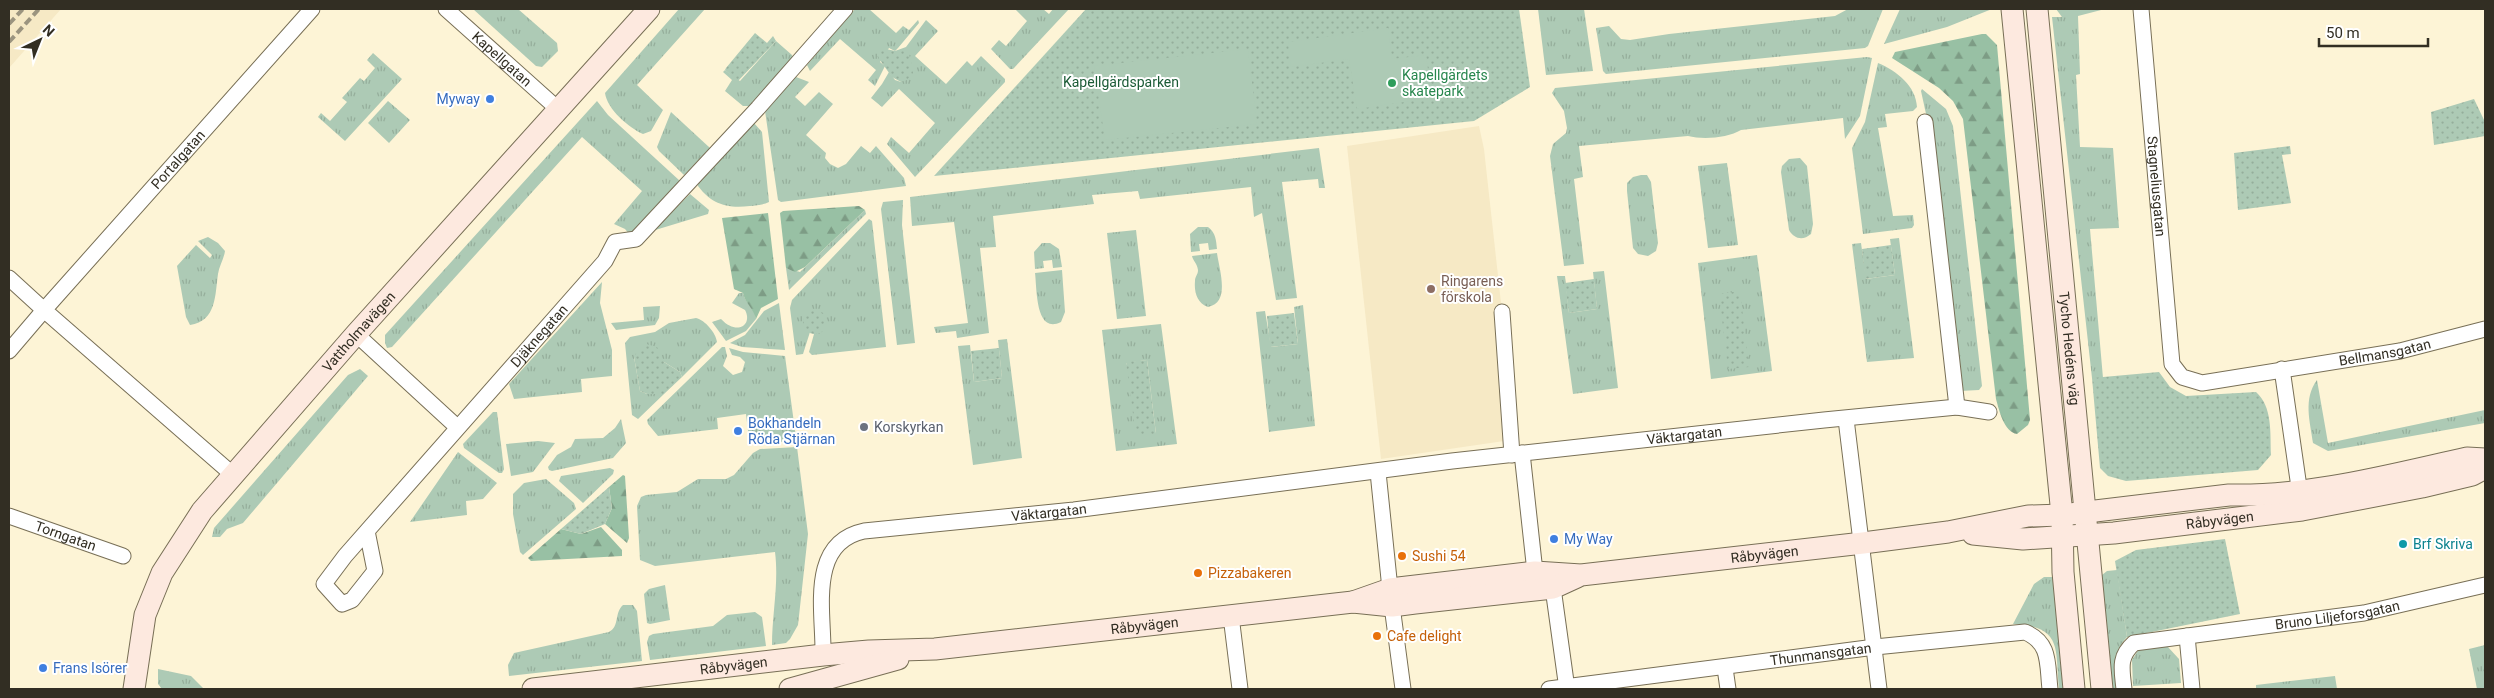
<svg xmlns="http://www.w3.org/2000/svg" width="2494" height="698" font-family="Roboto,sans-serif">
<defs>
<pattern id="grass-tufts" width="24" height="20" patternUnits="userSpaceOnUse" patternTransform="scale(1.25)"><rect width="24" height="20" fill="#adcab5"/><path d="M3 7l-1-3M5 7V3M7 7l1-3M15 17l-1-3M17 17v-4M19 17l1-3" fill="none" stroke="#95ae9b"/></pattern>
<pattern id="forest-firs" width="22" height="20" patternUnits="userSpaceOnUse" patternTransform="scale(1.25)"><rect width="22" height="20" fill="#98c0a4"/><path d="M5 1l3.5 6h-7zM16 11l3.5 6h-7z" fill="#7d9c85"/></pattern>
<pattern id="park-dots" width="8" height="8" patternUnits="userSpaceOnUse" patternTransform="scale(1.25)"><rect width="8" height="8" fill="#adcab5"/><path d="M2 2h.1M6 6h.1" fill="none" stroke="#95ae9b" stroke-width="1.8" stroke-linecap="round"/></pattern>
</defs>
<rect width="100%" height="100%" fill="#fdf4d6"/>
<g fill="#f6e9c5">
<polygon points="9,9 61,9 9,68"/>
<polygon points="1479,126 1484,149 1502,312 1511,440 1381,459 1347,146"/>
</g>
<g fill="url(#grass-tufts)" fill-rule="evenodd">
<polygon points="473,9 518,9 557,43 558,51 542,67 536,66"/>
<path d="M679,9H705L637,85L663,110L651,131L643,134C629,128 607,109 605,93Z"/>
<polygon points="855,9 869,9 896,33 903,26 909,30 918,20 919,23 898,48 895,51 889,48 880,62 885,66 875,86 868,80 876,70 840,39 810,71 807,65"/>
<polygon points="1015,9 1043,9 1049,14 1053,9 1069,9 1013,69 1010,69 991,49 999,40 1006,46 1027,21"/>
<polygon points="1538,9 1584,9 1593,71 1546,75"/>
<polygon points="1848,9 1883,9 1868,46 1865,48 1606,74 1603,71 1596,28 1609,26 1621,39 1630,40 1669,34 1835,16"/>
<polygon points="1900,9 1992,9 1947,27 1884,44"/>
<polygon points="2056,9 2105,9 2078,16 2080,74 2076,75 2080,147 2113,148 2119,228 2090,229 2103,378 2092,378 2052,17 2062,17"/>
<polygon points="926,20 938,31 915,56 946,84 967,61 972,66 981,56 1005,79 1005,82 915,177 887,144 891,137 909,153 935,123 899,89 882,107 871,98 882,84 889,72 895,80 901,82 911,66 906,47"/>
<polygon points="776,41 792,55 793,59 749,106 743,106 725,91 732,80 723,72 725,70 740,81"/>
<polygon points="373,53 402,79 345,141 318,117 321,113 330,121 347,102 342,98 360,78 364,81 375,68 367,60"/>
<path d="M1867,57L1872,58L1860,116L1845,139L1843,118L1741,130C1728,138 1703,140 1688,136L1579,146L1583,177L1574,179L1584,264L1564,266L1550,156L1553,144L1566,133L1567,128L1564,111L1552,93L1555,88Z"/>
<path d="M1878,63C1897,71 1916,86 1917,107L1913,111L1885,114L1887,127L1878,128L1893,216L1913,215L1914,225L1912,228L1863,234L1852,148L1865,122Z"/>
<polygon points="796,77 809,82 795,97 805,106 819,92 833,104 806,135 826,153 825,158 830,164 838,168 846,164 861,146 870,153 876,146 904,178 906,186 781,202 778,200 765,111"/>
<polygon points="1922,89 1946,109 1953,126 1982,386 1979,390 1960,391 1928,123 1921,91"/>
<polygon points="388,101 410,120 389,143 368,123"/>
<polygon points="597,101 608,115 680,181 630,235 625,229 614,224 642,191 582,137 392,347 387,348 385,343 385,335"/>
<polygon points="671,112 710,148 684,175 659,151 657,147"/>
<path d="M754,123L762,132L769,202C763,205 757,205 750,206C727,209 710,204 696,183Z"/>
<polygon points="1319,148 1325,188 1319,188 1318,179 1282,182 1297,298 1276,300 1262,213 1254,217 1251,187 1140,199 1138,191 1092,195 1094,204 993,216 996,247 980,248 989,333 957,338 956,331 936,333 934,327 968,323 954,222 912,226 910,197"/>
<path d="M1800,158L1807,166L1813,224L1811,234C1803,241 1794,239 1789,230L1781,172L1782,166L1789,159Z"/>
<polygon points="1727,163 1738,245 1708,248 1698,166"/>
<polygon points="1641,175 1647,175 1651,182 1658,243 1656,251 1648,256 1638,254 1633,248 1627,191 1627,183 1633,177"/>
<polygon points="690,194 709,210 708,214 652,231"/>
<polygon points="903,200 902,225 915,343 897,345 881,209 883,202"/>
<polygon points="865,210 866,214 789,290 786,268 800,272"/>
<polygon points="869,219 872,221 886,347 812,355 809,352 814,334 806,330 810,332 803,354 796,355 790,308 792,300"/>
<path d="M1198,227H1208C1216,233 1216,240 1217,249L1209,250L1208,243L1199,244L1200,251L1191,252L1190,234Z"/>
<polygon points="1136,230 1146,316 1117,319 1107,233"/>
<path d="M208,237L218,243L225,251C224,259 219,266 218,274C215,294 217,321 190,325L186,317L177,266L196,245L210,258L212,255L198,241Z"/>
<polygon points="1899,238 1914,358 1867,362 1852,244 1861,243 1866,279 1895,275 1890,239"/>
<polygon points="1042,243 1050,243 1059,249 1062,267 1053,268 1052,260 1043,261 1044,268 1035,269 1034,252"/>
<path d="M1217,253C1219,269 1231,303 1208,307C1197,303 1194,292 1195,281C1195,276 1198,275 1198,270C1197,263 1193,261 1192,256Z"/>
<polygon points="1757,255 1772,371 1711,379 1698,263"/>
<path d="M1062,270L1065,312L1061,322C1035,335 1037,288 1035,273Z"/>
<polygon points="1604,271 1618,388 1573,394 1557,276 1565,276 1569,313 1597,309 1593,272"/>
<polygon points="602,282 600,303 612,350 612,376 581,379 582,392 514,399 509,384"/>
<path d="M739,293H743C745,303 756,309 756,319L746,331L726,341L712,322L721,319C737,336 753,325 745,310L732,303Z"/>
<polygon points="779,303 785,350 742,347 730,343 745,335 764,311"/>
<polygon points="1303,305 1315,426 1269,432 1256,312 1265,311 1271,347 1298,344 1294,307"/>
<polygon points="660,306 659,318 655,325 616,330 611,323 644,320 643,307"/>
<path d="M696,318C705,320 716,333 717,342L682,377L680,372L664,362L634,357L640,391L647,394H664L638,419L632,415L625,343L630,337L655,332L669,323Z"/>
<path d="M1161,324L1177,444L1116,451L1102,330ZM1147,360L1156,434L1126,363Z"/>
<polygon points="1007,339 1022,458 973,465 958,346 970,345 974,382 1002,378 998,340"/>
<path d="M722,347H725L727,356L723,366L733,375L742,372L745,362L740,357L732,355L729,348L743,352L785,356L796,438C783,445 764,441 749,439L746,414L717,418L718,429L658,436L648,424L647,420Z"/>
<polygon points="360,369 368,376 243,523 227,529 220,537 212,537 214,528 348,375"/>
<path d="M2317,380L2328,443L2485,410V423L2328,451L2313,443C2310,421 2303,399 2317,380Z"/>
<polygon points="493,412 497,412 504,469 502,473 499,473 464,448 463,444"/>
<polygon points="621,419 626,443 613,458 552,471 549,470 548,467 557,455 571,447 575,439 603,438 615,428"/>
<polygon points="538,441 555,443 533,472 511,476 506,444"/>
<path d="M797,447L808,534L798,625L790,639L786,643L772,645C772,613 779,584 775,552L655,566L640,560L637,506L641,497L646,495L677,492L698,479H726L734,475L753,453L760,449Z"/>
<polygon points="458,452 497,483 483,499 466,501 467,515 410,522"/>
<polygon points="610,468 614,470 613,474 583,503 559,481 561,476"/>
<polygon points="546,479 574,503 576,509 523,555 520,552 513,514 513,494 524,483"/>
<path d="M2117,570L2127,637C2112,653 2114,668 2116,689H2111L2102,575L2107,571Z"/>
<path d="M2044,577H2055L2066,689H2059C2055,648 2063,627 2013,624L2034,584Z"/>
<polygon points="665,585 670,620 650,624 647,623 644,594 649,589"/>
<path d="M623,605H633L637,611L642,661L509,676L508,665L514,653L609,632C620,626 614,613 623,605Z"/>
<polygon points="755,612 762,617 766,646 650,660 647,642 649,636 653,634 713,626 727,615"/>
<polygon points="2485,645 2485,689 2477,689 2469,649"/>
<polygon points="2167,646 2179,659 2181,683 2133,686 2132,660 2139,649"/>
<polygon points="158,669 191,676 204,689 162,689 158,684"/>
<polygon points="2335,676 2337,689 2256,689 2256,685"/>
</g>
<g fill="url(#forest-firs)">
<path d="M1982,34H1986L1997,45L2030,420L2028,425L2017,434C2004,432 1999,410 1996,399L1963,119L1953,101L1939,88L1892,58L1895,52Z"/>
<polygon points="859,206 865,210 805,267 795,272 786,268 780,213 783,211"/>
<path d="M768,213L778,299L761,308L756,319C754,309 745,303 743,293L734,289L722,218Z"/>
<polygon points="623,475 625,476 629,538 627,543 605,524 612,508 609,487"/>
<polygon points="601,527 622,550 622,556 531,561 528,558 561,529 581,534"/>
</g>
<g fill="url(#park-dots)">
<polygon points="1086,9 1519,9 1530,87 1474,121 934,176"/>
<polygon points="755,33 767,43 773,36 776,41 738,81 725,70 726,68"/>
<path d="M906,47C909,51 913,69 913,73L907,80L901,82L892,77L877,56L882,48L895,51Z"/>
<polygon points="2474,99 2485,122 2485,136 2434,145 2431,112"/>
<polygon points="2290,146 2291,154 2282,155 2291,203 2238,210 2234,153"/>
<polygon points="1891,245 1895,275 1865,279 1862,249"/>
<polygon points="1594,279 1597,309 1569,313 1565,283"/>
<polygon points="1740,291 1749,367 1728,369 1719,294"/>
<circle cx="815" cy="322" r="12"/>
<polygon points="1294,313 1298,344 1270,347 1267,316"/>
<polygon points="646,344 657,347 664,362 680,372 682,377 664,394 647,394 640,391 634,357 639,349"/>
<polygon points="999,348 1002,378 974,382 971,351"/>
<polygon points="1147,360 1156,434 1136,436 1126,362"/>
<path d="M2159,372L2170,387L2186,396L2256,392C2273,407 2270,434 2271,455L2258,470L2126,481L2108,476L2100,468L2092,378Z"/>
<polygon points="609,487 612,508 605,524 581,534 561,529"/>
<polygon points="2225,539 2240,614 2127,637 2115,561 2136,550"/>
</g>
<g fill="#adcab5">
<polygon points="1388,28 1392,59 1426,55 1432,98 1357,109 1349,59 1291,67 1288,42"/>
<polygon points="1248,49 1257,124 1105,140 1094,66"/>
</g>
<g fill="none" stroke-linecap="round" stroke-linejoin="round">
<defs>
<g id="street">
<path id="s1" d="M446,9L559,110"/>
<path id="s2" d="M2141,9L2172,364L2182,377L2202,383L2400,351L2485,329"/>
<polyline points="1925,122 1957,407"/>
<polyline points="9,278 44,310 9,351"/>
<polyline points="1502,312 1512,455"/>
<polyline points="356,334 457,427"/>
<polyline points="2282,369 2301,501"/>
<polyline points="1846,419 1879,689"/>
<polyline points="1522,453 1535,572"/>
<polyline points="1378,472 1390,589"/>
<path id="s3" d="M232,474L44,310L312,9"/>
<path id="s4" d="M9,516L123,556"/>
<path id="s5" d="M367,531L375,571L352,600L342,604L324,584L345,556L605,261L615,242L636,239L758,108L845,9"/>
<polyline points="1553,588 1567,689"/>
<polyline points="1392,606 1403,689"/>
<polyline points="1231,616 1240,689"/>
<polyline points="2187,636 2192,689"/>
<path id="s6" d="M823,655C824,613 807,543 864,531L1074,510L1452,461L1824,420L1957,407L1989,412"/>
<polyline points="1725,668 1728,689"/>
<path id="s7" d="M1549,689L1875,647L2025,632C2051,643 2047,664 2050,689"/>
<path id="s8" d="M2124,689C2122,670 2118,657 2134,643L2364,613L2485,585"/>
</g>
<g id="secondary">
<polyline points="2012,9 2062,515 2063,572 2074,689"/>
<path id="s9" d="M2037,9L2102,689"/>
<path id="s10" d="M1973,534L2023,539L2114,533L2302,510L2422,487L2472,475L2485,468"/>
<path id="s11" d="M1353,602L1390,589L1535,572L1581,575L1863,543L1948,532L2028,516L2062,515L2229,495C2309,497 2390,475 2467,458L2485,459"/>
<path id="s12" d="M134,689L145,615L162,573L202,511L356,334L649,9"/>
<path id="s13" d="M533,689L823,655L869,651L935,649L1353,602L1392,606L1415,603L1553,588L1577,577"/>
<polyline points="790,689 898,659"/>
</g>
</defs>
<use href="#street" stroke="#786f56" stroke-width="17"/>
<use href="#secondary" stroke="#786f56" stroke-width="23"/>
<use href="#street" stroke="#fff" stroke-width="15"/>
<use href="#secondary" stroke="#fde9df" stroke-width="21"/>
<g stroke="#9b947f" stroke-width="4" stroke-dasharray="8 4" stroke-linecap="butt">
<polyline points="9,24 23,9"/>
<polyline points="9,42 39,9"/>
</g>
</g>
<circle fill="#2e9e5b" stroke="#fff" stroke-width="2" cx="1392" cy="83" r="5"/>
<g fill="#3f7fe0" stroke="#fff" stroke-width="2">
<circle cx="490" cy="99" r="5"/>
<circle cx="738" cy="431" r="5"/>
<circle cx="1554" cy="539" r="5"/>
<circle cx="43" cy="668" r="5"/>
</g>
<circle fill="#8d6e63" stroke="#fff" stroke-width="2" cx="1431" cy="289" r="5"/>
<circle fill="#6b7280" stroke="#fff" stroke-width="2" cx="864" cy="427" r="5"/>
<circle fill="#0f9aa8" stroke="#fff" stroke-width="2" cx="2403" cy="544" r="5"/>
<g fill="#e8710a" stroke="#fff" stroke-width="2">
<circle cx="1402" cy="556" r="5"/>
<circle cx="1198" cy="573" r="5"/>
<circle cx="1377" cy="636" r="5"/>
</g>
<g text-anchor="middle" dominant-baseline="central" stroke-width="4" stroke-linejoin="round" paint-order="stroke">
<g font-size="14" fill="#322e23" stroke="#fff">
<text stroke="none"><textPath href="#s1" startOffset="75">Kapellgatan</textPath></text>
<text stroke="none"><textPath href="#s3" startOffset="451">Portalgatan</textPath></text>
<text stroke="none"><textPath href="#s2" startOffset="178">Stagneliusgatan</textPath></text>
<text stroke="none"><textPath href="#s12" startOffset="432">Vattholmavägen</textPath></text>
<text stroke="none"><textPath href="#s5" startOffset="444">Djäknegatan</textPath></text>
<text stroke="none"><textPath href="#s9" startOffset="341">Tycho Hedéns väg</textPath></text>
<text stroke="none"><textPath href="#s2" startOffset="579">Bellmansgatan</textPath></text>
<text stroke="none"><textPath href="#s6" startOffset="970">Väktargatan</textPath></text>
<text stroke="none"><textPath href="#s6" startOffset="330">Väktargatan</textPath></text>
<text stroke="none"><textPath href="#s10" startOffset="248">Råbyvägen</textPath></text>
<text stroke="none"><textPath href="#s4" startOffset="60">Torngatan</textPath></text>
<text stroke="none"><textPath href="#s11" startOffset="416">Råbyvägen</textPath></text>
<text stroke="none"><textPath href="#s8" startOffset="255">Bruno Liljeforsgatan</textPath></text>
<text stroke="none"><textPath href="#s13" startOffset="615">Råbyvägen</textPath></text>
<text stroke="none"><textPath href="#s7" startOffset="274">Thunmansgatan</textPath></text>
<text stroke="none"><textPath href="#s13" startOffset="202">Råbyvägen</textPath></text>
</g>
<g font-size="14" fill="#27864d" stroke="#fff" text-anchor="start">
<text x="1402" y="75">Kapellgärdets<tspan x="1402" dy="16">skatepark</tspan></text>
</g>
<g font-size="14" fill="#1b5b36" stroke="#fff">
<text x="1121" y="82">Kapellgärdsparken</text>
</g>
<g font-size="14" fill="#366cbe" stroke="#fff" text-anchor="start">
<text x="480" y="99" text-anchor="end">Myway</text>
<text x="748" y="423">Bokhandeln<tspan x="748" dy="16">Röda Stjärnan</tspan></text>
<text x="1564" y="539">My Way</text>
<text x="53" y="668">Frans Isörer</text>
</g>
<g font-size="14" fill="#785e54" stroke="#fff" text-anchor="start">
<text x="1441" y="281">Ringarens<tspan x="1441" dy="16">förskola</tspan></text>
</g>
<g font-size="14" fill="#5b616d" stroke="#fff" text-anchor="start">
<text x="874" y="427">Korskyrkan</text>
</g>
<g font-size="14" fill="#0d838f" stroke="#fff" text-anchor="start">
<text x="2413" y="544">Brf Skriva</text>
</g>
<g font-size="14" fill="#c56008" stroke="#fff" text-anchor="start">
<text x="1412" y="556">Sushi 54</text>
<text x="1208" y="573">Pizzabakeren</text>
<text x="1387" y="636">Cafe delight</text>
</g>
</g>
<rect width="2494" height="698" fill="none" stroke="#322e23" stroke-width="20"/>
<g transform="translate(40 40) rotate(43)" stroke="#ffffff" stroke-width="4" paint-order="stroke">
<path d="M0-4L9 19L0 12L-9 19Z" fill="#322e23"/>
<text y="-8" font-size="14" font-weight="bold" text-anchor="middle" fill="#322e23">N</text>
</g>
<path d="M2319 38v8h109v-8" fill="none" stroke="#322e23" stroke-width="2.5"/>
<text x="2326" y="38" font-size="15" fill="#322e23" stroke="#ffffff" stroke-width="4" paint-order="stroke">50 m</text>
</svg>
